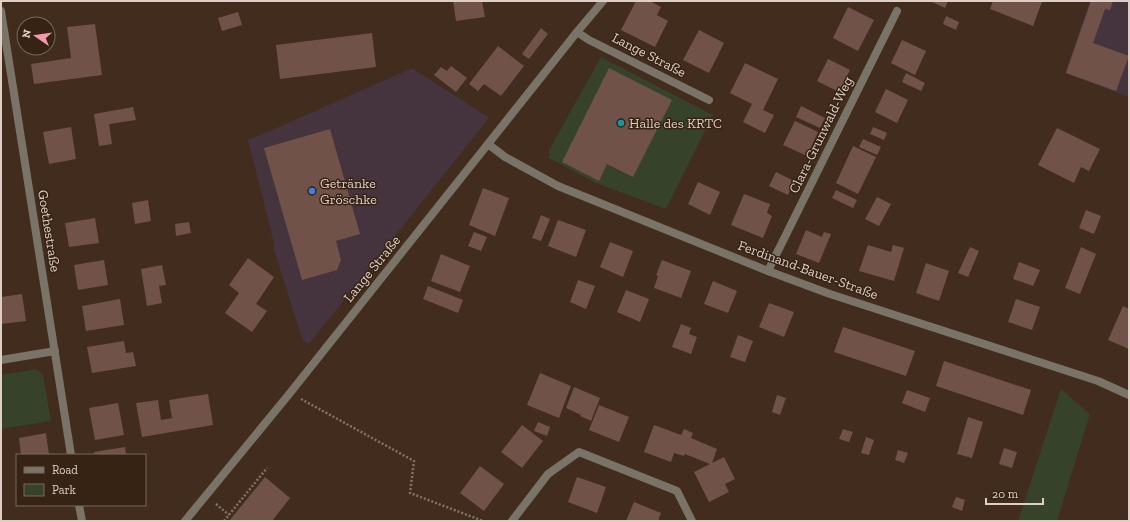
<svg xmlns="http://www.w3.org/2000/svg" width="1130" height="522" font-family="'Zilla Slab',serif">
<rect width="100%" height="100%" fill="#422c1e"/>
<g fill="#45343e">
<polygon points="1090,1 1129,1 1129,97 1065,73"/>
<polygon points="412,68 489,118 309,344 303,341 274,250 274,243 248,140 279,127"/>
</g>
<g fill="#36422a">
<polygon points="601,57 713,115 666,209 596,183 549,158 549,150"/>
<polygon points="37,369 43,375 51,421 1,429 1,375"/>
<polygon points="1061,389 1090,414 1057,521 1018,521"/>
</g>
<g fill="#715248">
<polygon points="453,1 482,1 485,17 456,21"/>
<polygon points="636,1 650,1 661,7 657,15 668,21 655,47 621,30"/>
<polygon points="930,1 948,1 945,8"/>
<polygon points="993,1 1039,1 1042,2 1033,26 990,9"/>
<polygon points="1091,1 1113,1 1110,10 1105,9 1093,43 1129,56 1116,91 1066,73"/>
<polygon points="848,7 874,20 858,51 833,38"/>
<polygon points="238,12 242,25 222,31 218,18"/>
<polygon points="946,16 959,22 956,30 943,24"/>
<polygon points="95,24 102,75 34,84 31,64 71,58 67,27"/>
<polygon points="541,28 548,34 529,59 522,54"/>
<polygon points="699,30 724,43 709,73 683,60"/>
<polygon points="372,33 376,67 280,79 276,45"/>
<polygon points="902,40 926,51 915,75 891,63"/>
<polygon points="498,46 524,66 501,96 484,84 478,91 469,84"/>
<polygon points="828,59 850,70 839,92 817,81"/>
<polygon points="745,63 778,79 763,110 774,115 765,133 743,122 752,104 730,93"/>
<polygon points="451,66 467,78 456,92 434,75 441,67 447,71"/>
<polygon points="609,68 672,100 633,177 607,164 599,181 562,162"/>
<polygon points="906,73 925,83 921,91 902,82"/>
<polygon points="886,89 908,100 897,123 875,112"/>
<polygon points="801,106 825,118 820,128 796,117"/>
<polygon points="133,107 136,120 109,124 112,144 99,146 94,114"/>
<polygon points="795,121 818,132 807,156 783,145"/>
<polygon points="71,127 76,159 49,164 43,132"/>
<polygon points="873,127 887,133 884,140 870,134"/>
<polygon points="1057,128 1100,149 1089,171 1081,167 1074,183 1038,165"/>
<polygon points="330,129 360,234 336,241 341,260 337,270 302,280 264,148"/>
<polygon points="863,139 881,147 877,155 859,147"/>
<polygon points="853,146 876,157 858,194 836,183"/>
<polygon points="776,172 794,181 788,195 769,186"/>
<polygon points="698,182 720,192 710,215 688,204"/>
<polygon points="483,188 509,198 495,236 469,225"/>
<polygon points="836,190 857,200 853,208 832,198"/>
<polygon points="744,194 770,204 767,213 772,216 763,238 731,225"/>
<polygon points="877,197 891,204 879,226 865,219"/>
<polygon points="148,200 151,221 135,224 132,203"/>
<polygon points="1086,210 1101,216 1094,234 1079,228"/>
<polygon points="541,215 550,219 541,241 532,238"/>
<polygon points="95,218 99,243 69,247 65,223"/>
<polygon points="558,220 586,230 576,257 548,246"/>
<polygon points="189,222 191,233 176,236 175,224"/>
<polygon points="806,230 822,237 824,232 831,234 819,263 796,254"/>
<polygon points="474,232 487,237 481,251 468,246"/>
<polygon points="610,242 633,251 623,277 600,267"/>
<polygon points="868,245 891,252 893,245 904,248 894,281 859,271"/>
<polygon points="970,247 979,251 968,277 958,273"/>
<polygon points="1081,247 1096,254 1080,294 1065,288"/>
<polygon points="441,254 470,266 460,292 431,281"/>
<polygon points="248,258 274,277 256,304 267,311 252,332 225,313 239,293 229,285"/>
<polygon points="104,260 108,285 78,290 74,265"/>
<polygon points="662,260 691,271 681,298 654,288 658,276 656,275"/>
<polygon points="1019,262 1040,270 1033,286 1013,279"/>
<polygon points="926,263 949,271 939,301 916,293"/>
<polygon points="162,265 166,285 159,286 162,303 147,306 141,269"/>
<polygon points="578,280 595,286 586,309 570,302"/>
<polygon points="713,281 737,291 728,313 704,304"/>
<polygon points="428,286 463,300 458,313 423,299"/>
<polygon points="626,290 649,299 640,322 617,312"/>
<polygon points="22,294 26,321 1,324 1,297"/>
<polygon points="120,299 124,325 86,331 82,306"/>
<polygon points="1016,299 1040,307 1032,330 1008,322"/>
<polygon points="769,303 794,312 784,337 759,327"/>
<polygon points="1123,306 1129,309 1129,349 1108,340"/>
<polygon points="681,324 691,328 689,334 697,337 691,354 672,347"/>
<polygon points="843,327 915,351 906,376 834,352"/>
<polygon points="738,335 753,341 745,362 730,357"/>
<polygon points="124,341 126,353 133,352 136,366 92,373 87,347"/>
<polygon points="944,361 1031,390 1023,415 936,386"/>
<polygon points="540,373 571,386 559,418 527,405"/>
<polygon points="574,387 600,398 591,421 580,416 581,415 566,408"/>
<polygon points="907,390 930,398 925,412 902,403"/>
<polygon points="208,394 213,425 142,437 136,403 158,400 161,420 172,418 169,400"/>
<polygon points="777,395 786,398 780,415 772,412"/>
<polygon points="118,403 124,435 95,440 89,408"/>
<polygon points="599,405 629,417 619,442 589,430"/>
<polygon points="968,417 983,422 972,458 957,454"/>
<polygon points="538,422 550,427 547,436 534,431"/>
<polygon points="522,425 543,441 522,468 501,452"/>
<polygon points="654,425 681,435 684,429 693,433 691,438 717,449 712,463 724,457 735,479 725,484 729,492 709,502 694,472 710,464 685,454 684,456 674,453 671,462 644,452"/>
<polygon points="843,429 853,432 849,442 839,439"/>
<polygon points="46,433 49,455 21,455 19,438"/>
<polygon points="866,437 874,440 869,455 861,453"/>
<polygon points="125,447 126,455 95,455 94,452"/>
<polygon points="1004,448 1017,452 1012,468 999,464"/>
<polygon points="898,450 908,453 904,463 895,460"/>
<polygon points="480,466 504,484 484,511 460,493"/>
<polygon points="265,477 290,498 272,521 229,521"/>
<polygon points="577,477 606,487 597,513 568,502"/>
<polygon points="956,497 965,500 962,511 952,507"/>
<polygon points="634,502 661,513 658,521 626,521"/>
</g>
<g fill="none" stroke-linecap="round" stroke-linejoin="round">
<g stroke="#857367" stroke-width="2.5" stroke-dasharray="2 2" stroke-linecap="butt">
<polyline points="301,399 414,461 410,493 483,521"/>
<polyline points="216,504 229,515"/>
<polyline points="224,521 267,468"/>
</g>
<polyline stroke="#797368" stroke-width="8" points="577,32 589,40 709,100"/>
<g stroke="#797368" stroke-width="8">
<polyline points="488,144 505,157 558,186 768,271 830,294 1098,381 1129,395"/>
<polyline points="768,271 897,11"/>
<polyline points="1,360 55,351"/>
<polyline points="185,521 290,393 577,32 603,1"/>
<polyline points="512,521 548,474 579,452 677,491 692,521"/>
</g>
<g stroke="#797368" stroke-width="8">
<polyline points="1,11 71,455"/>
<polyline points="79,505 82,521"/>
</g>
</g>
<circle fill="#0f9aa8" stroke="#372314" stroke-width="1.5" cx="621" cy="123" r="4"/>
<circle fill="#3f7fe0" stroke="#372314" stroke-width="1.5" cx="312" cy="191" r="4"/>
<g text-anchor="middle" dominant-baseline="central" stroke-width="3" stroke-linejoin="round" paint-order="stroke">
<g font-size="14" fill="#ddcfc6" stroke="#372314">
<text transform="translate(649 55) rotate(27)">Lange Straße</text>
<text transform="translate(821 135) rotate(-64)">Clara-Grunwald-Weg</text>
<text transform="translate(49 231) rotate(81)">Goethestraße</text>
<text transform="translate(372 269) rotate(-51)">Lange Straße</text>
<text transform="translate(808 270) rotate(20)">Ferdinand-Bauer-Straße</text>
</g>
<g font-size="14" fill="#ddcfc6" stroke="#372314" text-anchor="start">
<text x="629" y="123">Halle des KRTC</text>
<text x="320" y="183">Getränke<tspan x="320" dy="16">Gröschke</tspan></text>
</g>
</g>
<rect width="1130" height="522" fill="none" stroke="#ddcfc6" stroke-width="4"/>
<rect x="16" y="454" width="130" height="52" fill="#372314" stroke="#79685b"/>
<rect x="24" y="467" width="20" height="6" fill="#797368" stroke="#79685b"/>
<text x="52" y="474" font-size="12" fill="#ddcfc6">Road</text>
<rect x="24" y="484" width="20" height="12" fill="#36422a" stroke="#79685b"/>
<text x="52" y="494" font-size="12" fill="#ddcfc6">Park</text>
<g transform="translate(36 36) rotate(283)"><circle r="19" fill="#372314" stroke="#79685b"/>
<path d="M0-3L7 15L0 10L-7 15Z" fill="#f29aac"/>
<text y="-6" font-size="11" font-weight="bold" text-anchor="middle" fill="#ddcfc6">N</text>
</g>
<path d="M986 498v6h57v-6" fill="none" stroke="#ddcfc6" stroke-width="2"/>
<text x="992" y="498" font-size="12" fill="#ddcfc6" stroke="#372314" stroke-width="3" paint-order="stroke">20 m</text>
</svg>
